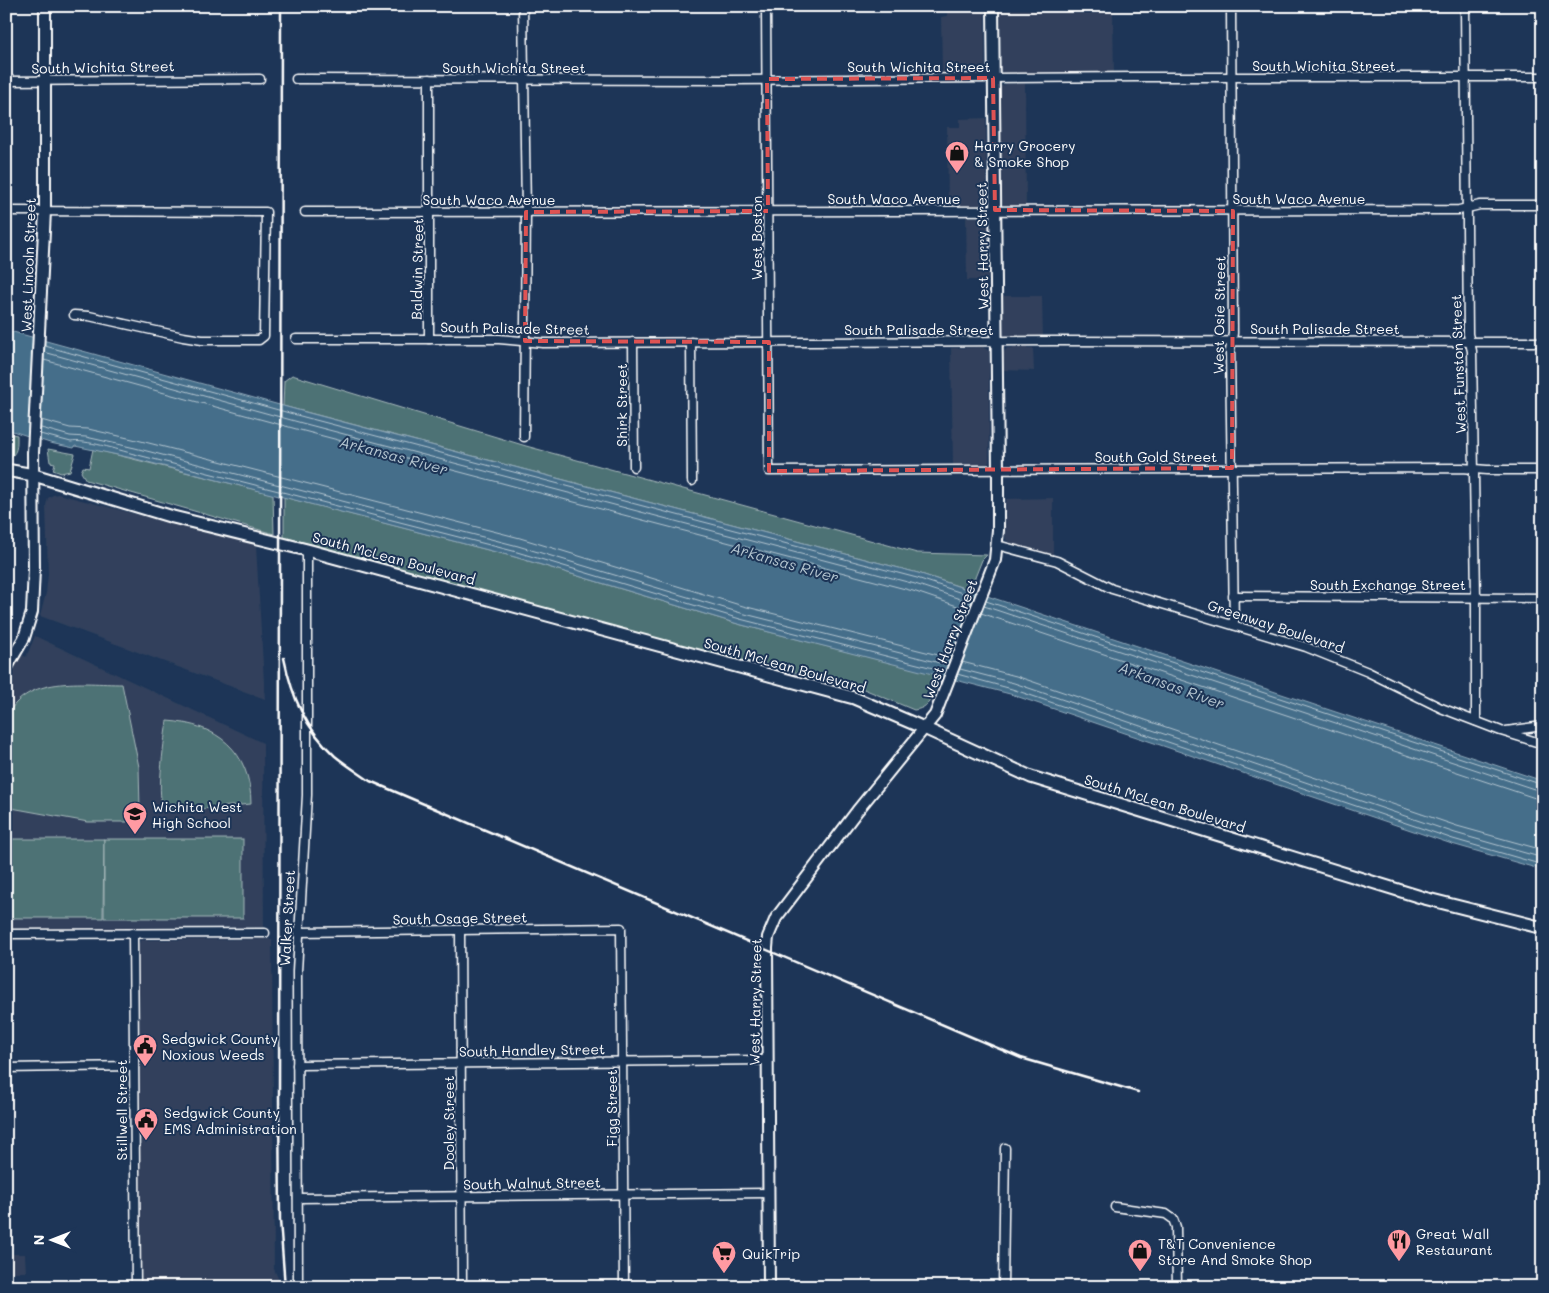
<svg xmlns="http://www.w3.org/2000/svg" width="1549" height="1293" font-family="Mali,sans-serif">
<rect width="100%" height="100%" fill="#1d3557"/>
<filter id="ink" filterUnits="userSpaceOnUse"><feTurbulence type="fractalNoise" baseFrequency=".02" numOctaves="2"/><feDisplacementMap in="SourceGraphic" scale="10" xChannelSelector="R" yChannelSelector="G"/><feConvolveMatrix kernelMatrix="1 2 1 2 8 2 1 2 1" color-interpolation-filters="sRGB"/></filter>
<g filter="url(#ink)">
<g fill="#30415c">
<polygon points="947,6 985,6 985,68 984,73 981,75 942,75 941,17 947,16"/>
<polygon points="1000,6 1095,6 1096,11 1113,12 1114,73 1004,74 1001,71 1001,66"/>
<polygon points="1006,84 1025,84 1026,207 1006,206 1003,205 1002,201 1000,87"/>
<polygon points="986,118 986,204 982,207 948,208 947,127 960,127 960,119"/>
<polygon points="966,217 981,217 988,221 988,280 967,280"/>
<polygon points="1003,296 1042,296 1043,337 1008,337 1004,335"/>
<polygon points="983,347 989,351 989,462 984,467 953,467 951,348"/>
<polygon points="1007,348 1033,348 1034,371 1004,370 1003,353"/>
<polygon points="58,494 256,545 265,699 40,616 46,593 48,574 46,505 48,498 53,495"/>
<polygon points="1053,498 1053,555 1010,543 1006,540 1005,535 1006,499"/>
<polygon points="35,636 263,743 264,927 6,930 6,647 26,657"/>
<polygon points="272,939 274,1269 278,1278 279,1287 140,1287 138,944 141,940 145,940"/>
<polygon points="6,1254 25,1254 26,1272 10,1272 9,1287 6,1287"/>
</g>
<g fill="#4e7274" stroke="#a6b8ba">
<polygon points="292,375 526,446 917,553 987,555 982,560 970,590 918,573 283,406 284,381"/>
<path d="M6,433L17,435C17,446 18,455 6,459Z"/>
<polygon points="48,449 75,454 70,471 61,473 53,470 55,463 50,462"/>
<polygon points="93,449 273,494 274,534 86,480 81,472 83,467 89,468"/>
<path d="M284,497L515,557L738,624L939,675C934,690 933,708 914,710L859,687L734,658L718,656L284,537Z"/>
<path d="M122,684L139,767L140,809L127,822H88L6,807V718C26,674 83,684 122,684Z"/>
<path d="M167,721C217,724 251,751 251,804L191,810H169C167,809 164,807 163,805C156,795 165,735 167,721Z"/>
<polygon points="6,839 104,839 103,918 6,918"/>
<rect x="104" y="839" width="139" height="79"/>
</g>
<polygon fill="#446e8a" stroke="#8fa8b9" points="6,330 305,412 918,573 1543,781 1543,870 1452,844 1010,694 738,624 515,557 132,458 75,446 74,448 50,443 6,429"/>
<g fill="none" stroke-linecap="round" stroke-linejoin="round">
<g stroke="#b4c5d0" stroke-width="1">
<polyline points="45,346 304,417 917,578 974,597"/>
<polyline points="44,352 302,423 915,584 972,603"/>
<polyline points="44,360 300,430 913,591 969,610"/>
<polyline points="41,420 70,428 88,429 137,440 520,538 743,606 950,658"/>
<polyline points="41,428 70,436 86,437 135,448 518,546 741,613 948,665"/>
<path d="M40,434L71,442C84,439 119,450 134,454L517,552L740,619L945,671"/>
<polyline points="986,601 1543,785"/>
<polyline points="984,606 1543,792"/>
<polyline points="981,613 1535,798 1543,799"/>
<polyline points="962,662 1016,676 1457,826 1543,850"/>
<polyline points="960,669 1014,683 1455,833 1543,858"/>
<polyline points="957,674 1012,689 1453,839 1543,865"/>
</g>
<defs>
<g id="minor">
<polyline points="523,6 526,212 524,437"/>
<path d="M766,6L769,471C1000,470 1231,468 1462,468L1487,470H1543"/>
<polyline points="1231,6 1233,333 1230,351 1234,625"/>
<polyline points="1465,6 1468,334 1472,351 1476,597 1476,721"/>
<polyline points="296,79 729,80 1136,77 1543,77"/>
<polyline points="6,81 260,79"/>
<polyline points="6,211 266,212 264,336 259,340 202,340 183,337 89,316 74,315"/>
<polyline points="305,212 1459,210 1480,205 1543,205"/>
<polyline points="296,339 499,339 543,343 1053,341 1543,342"/>
<polyline points="429,339 429,79"/>
<polyline points="633,342 634,467"/>
<polyline points="691,342 692,481"/>
<polyline points="997,545 1057,561 1112,589 1306,647 1368,672 1441,708 1501,731 1543,744"/>
<polyline points="1233,596 1543,598"/>
<polyline points="1506,731 1543,726"/>
<polyline points="460,930 462,1287"/>
<polyline points="298,932 621,928 624,1287"/>
<polyline points="133,933 136,1287"/>
<polyline points="6,934 265,933"/>
<polyline points="297,1065 767,1060"/>
<polyline points="6,1068 133,1066"/>
<polyline points="298,1198 768,1193"/>
<polyline points="1115,1207 1166,1214 1173,1219 1176,1227 1177,1287"/>
<polyline points="298,1287 297,971 307,795 307,550"/>
<polyline points="1003,1287 1005,1148"/>
</g>
<g id="tertiary">
<polyline points="6,669 24,638 32,612 34,569 33,453 45,211 45,6"/>
<polyline points="769,1287 767,948 768,937 776,918 857,811 935,715 995,560 998,530 998,470 993,6"/>
</g>
<polyline id="secondary" points="6,470 34,475 173,517 307,550 854,698 924,728 1031,777 1424,898 1543,928"/>
</defs>
<use href="#minor" stroke="#fff" stroke-width="11"/>
<use href="#tertiary" stroke="#fff" stroke-width="14"/>
<use href="#secondary" stroke="#fff" stroke-width="15"/>
<use href="#minor" stroke="#1d3557" stroke-width="8"/>
<use href="#tertiary" stroke="#1d3557" stroke-width="10"/>
<use href="#secondary" stroke="#1d3557" stroke-width="11"/>
<g stroke="#fff" stroke-width="2.5">
<polyline points="281,6 279,1101 280,1220 285,1287"/>
<path d="M284,658C292,697 305,728 335,756C346,765 359,773 370,781L1021,1058L1138,1092"/>
</g>
</g>
</g>
<path fill="none" stroke="#de5353" stroke-width="4" stroke-dasharray="10 6" stroke-linejoin="round" d="M993,78L995,210L1233,211L1232,468L769,471V342L525,341L526,212L768,211L767,79Z"/>
<defs>
<symbol id="shop-pin" viewBox="-11 -11 22 30"><path d="M0 17L-7.5 6A9.5 9.5 0 1 1 7.5 6Z" fill="#ff9aa2" stroke="#1d3557"/><path d="M-5-2.5h2.3a2.7 3.5 0 0 1 5.4 0H5L5.5 6h-11ZM-1.5-2.5h3a1.5 2.3 0 0 0-3 0Z" fill="#111"/></symbol>
<symbol id="school-pin" viewBox="-11 -11 22 30"><path d="M0 17L-7.5 6A9.5 9.5 0 1 1 7.5 6Z" fill="#ff9aa2" stroke="#1d3557"/><path d="M0-5L7-2L0 1L-7-2ZM-4 1L0 2.5L4 1V4Q0 6-4 4Z" fill="#111"/></symbol>
<symbol id="civic-pin" viewBox="-11 -11 22 30"><path d="M0 17L-7.5 6A9.5 9.5 0 1 1 7.5 6Z" fill="#ff9aa2" stroke="#1d3557"/><path d="M-.6-6.5H3V-4.5H.6V-3L4-1V1h2V6H-6V1h2V-1L-.6-3ZM-1.2 2.5V6h2.4V2.5Z" fill="#111"/></symbol>
<symbol id="restaurant-pin" viewBox="-11 -11 22 30"><path d="M0 17L-7.5 6A9.5 9.5 0 1 1 7.5 6Z" fill="#ff9aa2" stroke="#1d3557"/><path d="M-5-6h1v4h1v-4h1v4h1v-4h1v5L-1.5 .5V6h-2V.5L-5-1ZM5-6V6H3V1.5H1.5Q1.5-4 5-6Z" fill="#111"/></symbol>
<symbol id="supermarket-pin" viewBox="-11 -11 22 30"><path d="M0 17L-7.5 6A9.5 9.5 0 1 1 7.5 6Z" fill="#ff9aa2" stroke="#1d3557"/><path d="M-6-5.5h2.5l.6 2H6L4.5 2H-2.5L-4.4-4H-6ZM-1.5 3.2a1.3 1.3 0 1 0 .1 0ZM3 3.2a1.3 1.3 0 1 0 .1 0Z" fill="#111"/></symbol>
</defs>
<g fill-rule="evenodd">
<use href="#shop-pin" x="943" y="139" width="28" height="38"/>
<use href="#school-pin" x="121" y="800" width="28" height="38"/>
<use href="#civic-pin" x="131" y="1032" width="28" height="38"/>
<use href="#civic-pin" x="132" y="1106" width="28" height="38"/>
<use href="#restaurant-pin" x="1385" y="1227" width="28" height="38"/>
<use href="#shop-pin" x="1126" y="1237" width="28" height="38"/>
<use href="#supermarket-pin" x="710" y="1239" width="28" height="38"/>
</g>
<g text-anchor="middle" dominant-baseline="central" stroke-width="4" stroke-linejoin="round" paint-order="stroke">
<g font-size="14" fill="#fff" stroke="#1d3557">
<text x="1324" y="65">South Wichita Street</text>
<text x="919" y="66">South Wichita Street</text>
<text transform="translate(103 67) rotate(-1)">South Wichita Street</text>
<text x="514" y="67">South Wichita Street</text>
<text x="894" y="198">South Waco Avenue</text>
<text x="1299" y="198">South Waco Avenue</text>
<text x="489" y="199">South Waco Avenue</text>
<text transform="translate(756 238) rotate(-90)">West Boston</text>
<text transform="translate(982 246) rotate(-91)">West Harry Street</text>
<text transform="translate(28 265) rotate(-88)">West Lincoln Street</text>
<text transform="translate(417 269) rotate(-89)">Baldwin Street</text>
<text transform="translate(1219 315) rotate(-89)">West Osie Street</text>
<text transform="translate(515 328) rotate(1)">South Palisade Street</text>
<text x="1325" y="328">South Palisade Street</text>
<text x="919" y="329">South Palisade Street</text>
<text transform="translate(1458 364) rotate(-92)">West Funston Street</text>
<text transform="translate(621 405) rotate(-90)">Shirk Street</text>
<text x="1156" y="456">South Gold Street</text>
<text transform="translate(394 558) rotate(15)">South McLean Boulevard</text>
<text x="1388" y="584">South Exchange Street</text>
<text transform="translate(1276 626) rotate(18)">Greenway Boulevard</text>
<text transform="translate(950 639) rotate(-69)">West Harry Street</text>
<text transform="translate(785 665) rotate(16)">South McLean Boulevard</text>
<text transform="translate(1165 803) rotate(17)">South McLean Boulevard</text>
<text transform="translate(287 918) rotate(-87)">Walker Street</text>
<text transform="translate(460 918) rotate(-1)">South Osage Street</text>
<text transform="translate(755 1002) rotate(-89)">West Harry Street</text>
<text transform="translate(532 1050) rotate(-1)">South Handley Street</text>
<text transform="translate(611 1108) rotate(-90)">Figg Street</text>
<text transform="translate(121 1110) rotate(-90)">Stillwell Street</text>
<text transform="translate(448 1123) rotate(-90)">Dooley Street</text>
<text transform="translate(532 1183) rotate(-1)">South Walnut Street</text>
</g>
<g font-size="14" fill="#fff" stroke="#1d3557" text-anchor="start">
<text x="974" y="145">Harry Grocery<tspan x="974" dy="16">&amp; Smoke Shop</tspan></text>
<text x="152" y="806">Wichita West<tspan x="152" dy="16">High School</tspan></text>
<text x="162" y="1038">Sedgwick County<tspan x="162" dy="16">Noxious Weeds</tspan></text>
<text x="164" y="1112">Sedgwick County<tspan x="164" dy="16">EMS Administration</tspan></text>
<text x="1416" y="1233">Great Wall<tspan x="1416" dy="16">Restaurant</tspan></text>
<text x="1158" y="1243">T&amp;T Convenience<tspan x="1158" dy="16">Store And Smoke Shop</tspan></text>
<text x="742" y="1253">QuikTrip</text>
</g>
<g font-size="15" font-style="italic" fill="#b4c5d0" stroke="#1d3557">
<text transform="translate(394 455) rotate(15)">Arkansas River</text>
<text transform="translate(785 562) rotate(16)">Arkansas River</text>
<text transform="translate(1172 685) rotate(20)">Arkansas River</text>
</g>
</g>
<rect width="1549" height="1293" fill="none" stroke="#1d3557" stroke-width="25"/>
<rect x="12" y="12" width="1524" height="1268" fill="none" stroke="#fff" stroke-width="2" filter="url(#ink)"/>
<g transform="translate(52 1240) rotate(270)" stroke="#1d3557" stroke-width="4" paint-order="stroke">
<path d="M0-4L9 19L0 12L-9 19Z" fill="#ffffff"/>
<text y="-8" font-size="14" font-weight="bold" text-anchor="middle" fill="#ffffff">N</text>
</g>
</svg>
